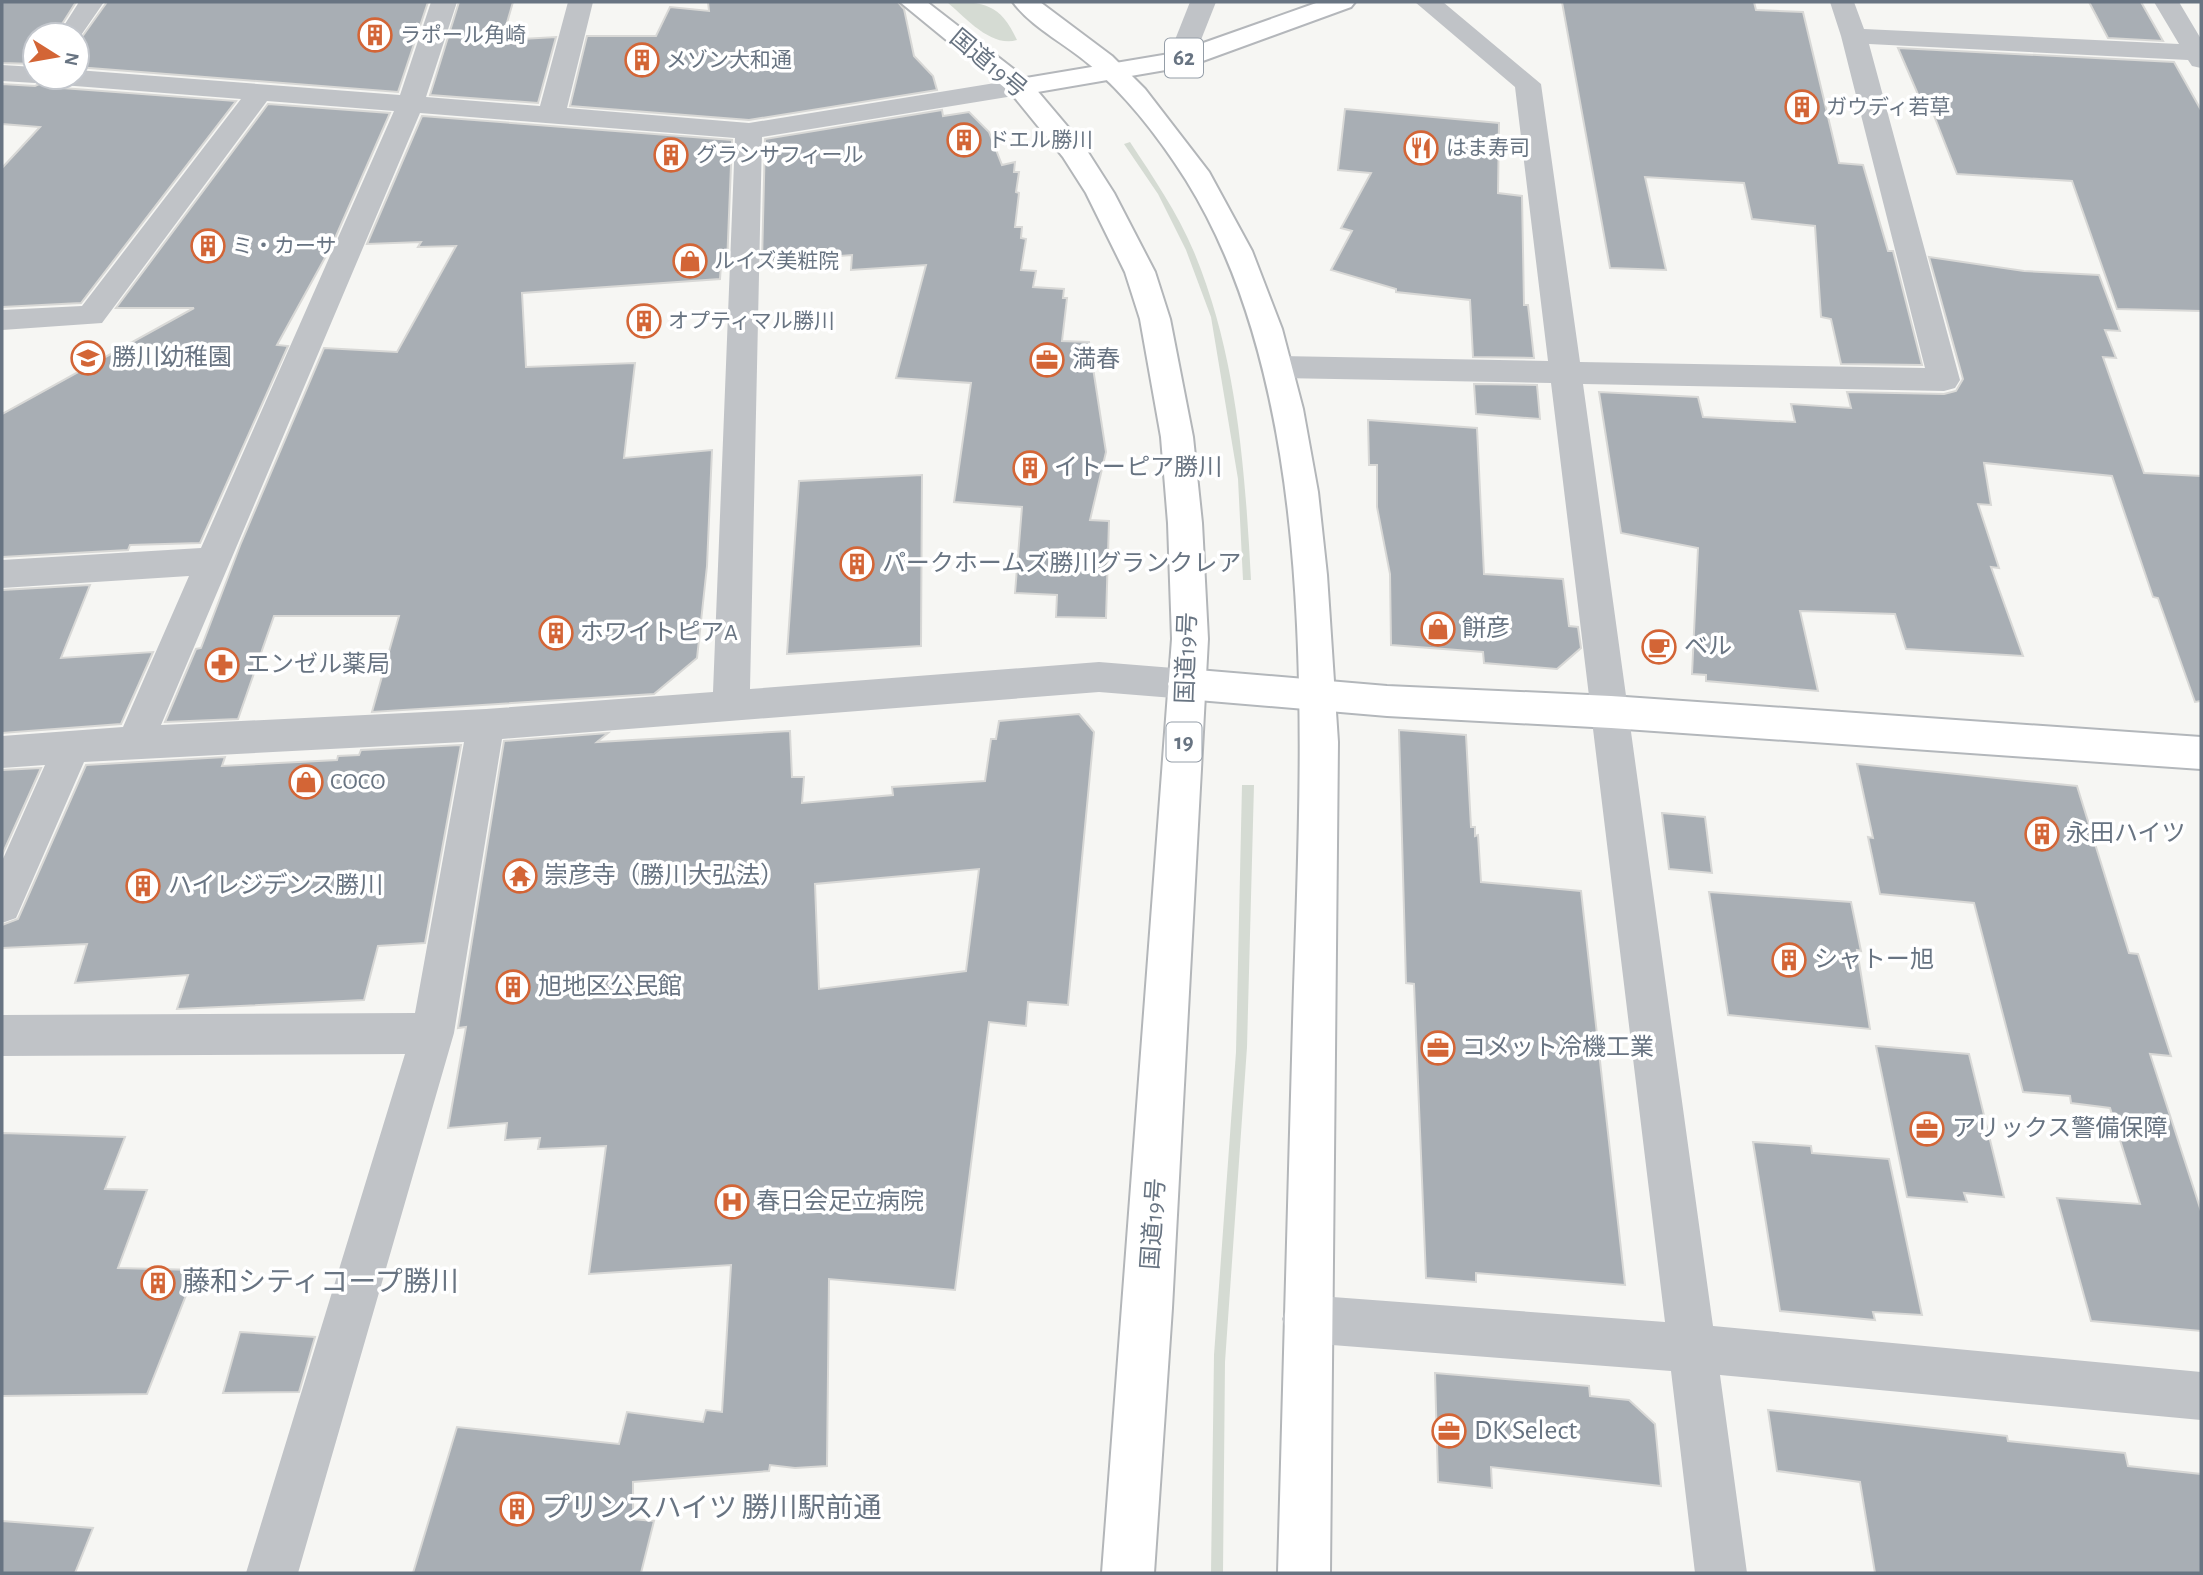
<svg xmlns="http://www.w3.org/2000/svg" width="2203" height="1575" font-family="'Alegreya Sans','Noto Sans JP',sans-serif">
<rect width="100%" height="100%" fill="#f6f6f3"/>
<g fill="#d5dbd3">
<path d="M947,2C984,2 1000,3 1017,40C991,48 965,17 947,2Z"/>
<path d="M1130,142C1153,177 1177,212 1194,252C1237,355 1245,469 1251,580H1243L1238,479L1211,317L1186,250L1158,194L1124,144Z"/>
<polygon points="1242,785 1254,785 1247,1047 1225,1362 1223,1573 1211,1573 1214,1355 1236,1052"/>
</g>
<g fill="#a8aeb4" stroke="#d8d8d6" stroke-width="2" fill-rule="evenodd">
<polygon points="2,2 76,2 55,35 35,35 35,64 2,63"/>
<polygon points="107,2 428,2 398,92 77,67 77,44"/>
<polygon points="459,2 513,2 502,40 556,37 538,103 430,95"/>
<polygon points="708,2 898,2 904,9 914,56 933,76 937,90 749,120 570,106 587,36 656,36 670,7 709,11"/>
<polygon points="1562,2 1754,2 1756,10 1803,12 1839,163 1863,165 1888,251 1893,251 1922,365 1841,364 1831,319 1821,317 1815,226 1752,219 1744,183 1645,177 1666,270 1610,268"/>
<polygon points="2089,2 2141,2 2163,41 2108,38"/>
<polygon points="1898,48 2174,62 2201,110 2201,311 2117,309 2072,181 1957,174 1933,113 1926,113"/>
<polygon points="48,80 52,86 62,88 236,101 81,303 2,307 2,168 40,127 2,124 2,84 35,86"/>
<polygon points="268,104 390,113 332,245 277,345 288,346 200,543 130,545 128,550 2,557 2,414 194,308 116,308"/>
<polygon points="1345,109 1499,123 1498,193 1522,196 1524,305 1528,305 1534,358 1473,357 1470,300 1396,292 1396,289 1331,270 1352,231 1341,228 1371,173 1338,170"/>
<polygon points="942,110 943,116 969,112 989,132 1002,165 1015,162 1014,172 1019,172 1016,192 1019,193 1015,227 1022,227 1021,238 1026,239 1021,270 1036,271 1033,287 1064,289 1063,298 1067,298 1062,341 1089,342 1106,452 1090,520 1109,521 1106,618 1056,617 1057,595 1015,593 1022,507 954,502 971,383 896,378 926,265 851,270 852,255 762,262 765,139"/>
<polygon points="422,116 732,140 727,265 721,265 720,279 522,293 526,367 635,363 624,458 712,450 707,566 697,658 654,694 372,712 399,616 274,616 238,719 165,722 196,649 201,648 241,543 324,348 397,352 456,246 418,247 421,242 367,244"/>
<polygon points="1929,257 2024,271 2099,275 2120,331 2105,330 2116,358 2103,357 2144,473 2201,476 2201,701 2195,702 2158,598 2153,597 2112,476 1984,463 1991,505 1978,504 1999,568 1991,567 2023,656 1906,649 1895,614 1800,611 1818,691 1706,681 1706,675 1692,674 1698,548 1621,533 1599,392 1698,397 1703,417 1795,422 1791,404 1851,408 1847,392 1944,394 1956,391 1963,379"/>
<polygon points="1474,384 1537,385 1540,419 1476,414"/>
<polygon points="1368,420 1477,428 1484,574 1563,579 1569,626 1578,627 1581,648 1557,669 1484,663 1483,652 1391,645 1390,574 1377,507 1377,465 1369,465"/>
<polygon points="922,475 921,646 787,654 799,481"/>
<polygon points="90,585 61,658 153,652 121,724 2,733 2,590"/>
<path d="M1079,714L1094,732L1068,1005L1028,1002L1026,1026L989,1022L955,1290L829,1279L827,1466L795,1468L770,1465L769,1471L633,1482V1519L654,1521L641,1573H413L457,1427L619,1444L627,1412L703,1422L706,1410L722,1412L731,1265L589,1274L606,1146L538,1149L540,1138L505,1140L507,1123L448,1128L466,1027L458,1028L504,741L608,733L597,742L790,731L792,777H804L802,803L893,795L892,787L985,781L991,739H996L999,721ZM979,869L966,971L819,989L815,884Z"/>
<polygon points="1399,730 1466,735 1471,827 1475,827 1475,836 1478,835 1481,882 1581,891 1625,1285 1476,1273 1476,1282 1426,1278 1414,984 1406,983"/>
<polygon points="461,745 425,943 378,946 364,1000 177,1009 188,975 75,983 87,944 2,948 2,925 18,919 86,765 225,757 222,766 337,760 338,756 359,755 361,750"/>
<polygon points="1857,764 2077,786 2129,953 2138,954 2171,1056 2150,1054 2201,1211 2201,1331 2091,1321 2057,1198 2140,1204 2110,1108 2071,1103 2070,1096 2023,1092 1974,903 1880,894 1868,837 1873,838"/>
<polygon points="41,768 2,855 2,770"/>
<polygon points="1662,813 1705,817 1712,873 1669,869"/>
<polygon points="1709,892 1851,902 1861,951 1857,950 1870,1029 1728,1015"/>
<polygon points="1876,1046 1969,1054 2004,1197 1964,1193 1967,1202 1907,1197"/>
<polygon points="2,1133 125,1137 105,1189 147,1190 118,1268 196,1270 147,1394 2,1396"/>
<polygon points="1753,1142 1811,1146 1812,1153 1889,1159 1922,1315 1873,1312 1875,1320 1780,1311"/>
<polygon points="240,1332 315,1337 299,1392 223,1393"/>
<polygon points="1435,1373 1589,1386 1590,1396 1629,1400 1655,1424 1661,1486 1491,1467 1492,1488 1438,1482"/>
<polygon points="1768,1410 2007,1436 2008,1441 2125,1453 2128,1466 2201,1474 2201,1573 1875,1573 1860,1482 1777,1471"/>
<polygon points="2,1521 93,1528 75,1573 2,1573"/>
</g>
<g fill="none" stroke-linecap="round" stroke-linejoin="round">
<defs>
<polygon id="secondary" points="1186,669 1387,686 1611,696 2201,737 2201,769 1611,728 1387,716 1186,699 1173,695 1168,684 1173,673"/>
<polygon id="primary" points="1319,2 1355,2 1351,7 1189,66 1020,95 1011,93 1007,87 1011,81 1020,79 1175,53"/>
<g id="highway">
<polygon points="900,2 927,2 1029,81 1084,146 1114,193 1155,272 1170,319 1193,437 1202,523 1208,639 1172,1308 1154,1573 1102,1573 1172,639 1168,523 1161,437 1140,319 1125,272 1086,193 1063,157 1011,93"/>
<path d="M1013,2H1040L1112,56L1145,89L1209,172L1252,251L1282,329L1303,409L1318,492L1327,575L1338,742L1330,1573H1278C1283,1389 1288,1206 1293,1022C1300,765 1327,406 1186,180C1160,139 1127,96 1090,65C1066,44 1031,27 1013,2Z"/>
</g>
</defs>
<use href="#secondary" stroke="#b3b7bb" stroke-width="4"/>
<use href="#primary" stroke="#b4b7bb" stroke-width="4"/>
<use href="#highway" stroke="#b3b6b9" stroke-width="4"/>
<g fill="#c0c3c7" fill-rule="evenodd">
<polygon points="79,2 104,2 77,41 77,35 58,35"/>
<path d="M431,2H457L426,97L540,106L568,2H593L567,108L749,123L1020,79L1029,81L1033,87L1029,93L1020,95L762,137L750,689L1099,662L1186,669L1199,673L1204,684L1199,695L1186,699L1099,692L502,739L454,1033L298,1573H246L405,1054L2,1056V1015L415,1013L464,742L84,762L16,918L2,923V861L45,765L2,768V736L123,727L189,576L2,588V560L201,548L394,111L267,101L102,323L2,330V310L82,306L241,99L62,85L53,83L49,77H77V70L400,95ZM420,113L735,138L713,692L486,709L161,725Z"/>
<polygon points="1190,2 1216,2 1193,60 1189,66 1171,66 1167,60"/>
<polygon points="1415,2 1443,2 1541,84 1580,362 1925,368 1841,36 1830,2 1854,2 1864,29 2179,44 2154,2 2179,2 2201,39 2201,68 2192,66 2188,60 1869,44 1960,380 1955,388 1944,391 1583,384 1713,1326 2201,1372 2201,1420 1720,1375 1747,1573 1695,1573 1671,1371 1306,1343 1289,1336 1282,1319 1289,1302 1306,1295 1665,1322 1551,383 1280,378 1269,375 1264,367 1269,359 1280,356 1548,361 1515,87"/>
<polygon points="2,65 35,67 35,77 47,77 35,83 2,81"/>
</g>
<use href="#secondary" fill="#fff" fill-rule="evenodd"/>
<use href="#primary" fill="#fff" fill-rule="evenodd"/>
<use href="#highway" fill="#fff" fill-rule="evenodd"/>
</g>
<defs>
<symbol id="building-ring" viewBox="-11 -11 22 22"><circle r="9.5" fill="#fff" stroke="#d36536" stroke-width="1.5"/><path d="M-4-6H4V6H1V3H-1V6H-4ZM-2.5-4.3h1.7v1.8h-1.7ZM.8-4.3h1.7v1.8H.8ZM-2.5-1h1.7V.8h-1.7ZM.8-1h1.7V.8H.8Z" fill="#d36536"/></symbol>
<symbol id="restaurant-ring" viewBox="-11 -11 22 22"><circle r="9.5" fill="#fff" stroke="#d36536" stroke-width="1.5"/><path d="M-5-6h1v4h1v-4h1v4h1v-4h1v5L-1.5 .5V6h-2V.5L-5-1ZM5-6V6H3V1.5H1.5Q1.5-4 5-6Z" fill="#d36536"/></symbol>
<symbol id="shop-ring" viewBox="-11 -11 22 22"><circle r="9.5" fill="#fff" stroke="#d36536" stroke-width="1.5"/><path d="M-5-2.5h2.3a2.7 3.5 0 0 1 5.4 0H5L5.5 6h-11ZM-1.5-2.5h3a1.5 2.3 0 0 0-3 0Z" fill="#d36536"/></symbol>
<symbol id="school-ring" viewBox="-11 -11 22 22"><circle r="9.5" fill="#fff" stroke="#d36536" stroke-width="1.5"/><path d="M0-5L7-2L0 1L-7-2ZM-4 1L0 2.5L4 1V4Q0 6-4 4Z" fill="#d36536"/></symbol>
<symbol id="office-ring" viewBox="-11 -11 22 22"><circle r="9.5" fill="#fff" stroke="#d36536" stroke-width="1.5"/><path d="M-6-3h4V-5.5h4V-3h4V5H-6ZM-1-4.5V-3h2v-1.5ZM-6 0V1H6V0Z" fill="#d36536"/></symbol>
<symbol id="cafe-ring" viewBox="-11 -11 22 22"><circle r="9.5" fill="#fff" stroke="#d36536" stroke-width="1.5"/><path d="M-5.5-4.5H6V0H3Q3 3.5 0 3.5H-2.5Q-5.5 3.5-5.5 0ZM3-3.2v2h1.7v-2ZM-6 4.5H4V6H-6Z" fill="#d36536"/></symbol>
<symbol id="pharmacy-ring" viewBox="-11 -11 22 22"><circle r="9.5" fill="#fff" stroke="#d36536" stroke-width="1.5"/><path d="M-2-6h4v4h4v4h-4v4h-4v-4h-4v-4h4Z" fill="#d36536"/></symbol>
<symbol id="temple-ring" viewBox="-11 -11 22 22"><circle r="9.5" fill="#fff" stroke="#d36536" stroke-width="1.5"/><path d="M0-6L5-2H3V0L6.5 2.5H4V6H1.5V3h-3V6H-4V2.5H-6.5L-3 0V-2H-5Z" fill="#d36536"/></symbol>
<symbol id="hospital-ring" viewBox="-11 -11 22 22"><circle r="9.5" fill="#fff" stroke="#d36536" stroke-width="1.5"/><path d="M-5-5h3v3.5h4V-5h3V5h-3V1.5h-4V5h-3Z" fill="#d36536"/></symbol>
</defs>
<g fill-rule="evenodd">
<use href="#building-ring" x="356" y="16" width="38" height="38"/>
<use href="#building-ring" x="623" y="41" width="38" height="38"/>
<use href="#building-ring" x="1783" y="88" width="38" height="38"/>
<use href="#building-ring" x="945" y="121" width="38" height="38"/>
<use href="#restaurant-ring" x="1402" y="129" width="38" height="38"/>
<use href="#building-ring" x="652" y="136" width="38" height="38"/>
<use href="#building-ring" x="189" y="227" width="38" height="38"/>
<use href="#shop-ring" x="671" y="242" width="38" height="38"/>
<use href="#building-ring" x="625" y="302" width="38" height="38"/>
<use href="#school-ring" x="69" y="339" width="38" height="38"/>
<use href="#office-ring" x="1028" y="341" width="38" height="38"/>
<use href="#building-ring" x="1011" y="449" width="38" height="38"/>
<use href="#building-ring" x="838" y="545" width="38" height="38"/>
<use href="#shop-ring" x="1419" y="610" width="38" height="38"/>
<use href="#building-ring" x="537" y="614" width="38" height="38"/>
<use href="#cafe-ring" x="1640" y="628" width="38" height="38"/>
<use href="#pharmacy-ring" x="203" y="646" width="38" height="38"/>
<use href="#shop-ring" x="287" y="763" width="38" height="38"/>
<use href="#building-ring" x="2023" y="815" width="38" height="38"/>
<use href="#temple-ring" x="501" y="857" width="38" height="38"/>
<use href="#building-ring" x="124" y="867" width="38" height="38"/>
<use href="#building-ring" x="1770" y="941" width="38" height="38"/>
<use href="#building-ring" x="494" y="968" width="38" height="38"/>
<use href="#office-ring" x="1419" y="1029" width="38" height="38"/>
<use href="#office-ring" x="1908" y="1110" width="38" height="38"/>
<use href="#hospital-ring" x="713" y="1183" width="38" height="38"/>
<use href="#building-ring" x="139" y="1264" width="38" height="38"/>
<use href="#office-ring" x="1430" y="1412" width="38" height="38"/>
<use href="#building-ring" x="498" y="1490" width="38" height="38"/>
</g>
<g text-anchor="middle" dominant-baseline="central" stroke-width="7" stroke-linejoin="round" paint-order="stroke">
<g font-size="21" fill="#687482" stroke="#fff" text-anchor="start">
<text x="400" y="35">ラポール角崎</text>
<text x="666" y="60">メゾン大和通</text>
<text x="1826" y="107">ガウディ若草</text>
<text x="988" y="140">ドエル勝川</text>
<text x="1446" y="148">はま寿司</text>
<text x="696" y="155">グランサフィール</text>
<text x="232" y="246">ミ・カーサ</text>
<text x="714" y="261">ルイズ美粧院</text>
<text x="668" y="321">オプティマル勝川</text>
</g>
<g fill="#fff" stroke="#959ea8" stroke-width="2">
<rect x="1165" y="38.5" width="38" height="39" rx="5"/>
<rect x="1166.5" y="722.5" width="35" height="39" rx="5"/>
</g>
<g font-size="23" font-weight="bold" fill="#687482">
<text x="1184" y="58">62</text>
<text x="1184" y="742">19</text>
</g>
<g font-size="24" fill="#687482" stroke="#fff">
<text transform="translate(988 64) rotate(40)">国道19号</text>
<text transform="translate(1187 658) rotate(-88)">国道19号</text>
<text transform="translate(1154 1224) rotate(-86)">国道19号</text>
</g>
<g font-size="24" fill="#687482" stroke="#fff" text-anchor="start">
<text x="112" y="358">勝川幼稚園</text>
<text x="1072" y="360">満春</text>
<text x="1054" y="468">イトーピア勝川</text>
<text x="882" y="564">パークホームズ勝川グランクレア</text>
<text x="1462" y="629">餅彦</text>
<text x="580" y="633">ホワイトピアA</text>
<text x="1684" y="647">ベル</text>
<text x="246" y="665">エンゼル薬局</text>
<text x="330" y="782">COCO</text>
<text x="2066" y="834">永田ハイツ</text>
<text x="544" y="876">崇彦寺（勝川大弘法）</text>
<text x="168" y="886">ハイレジデンス勝川</text>
<text x="1814" y="960">シャトー旭</text>
<text x="538" y="987">旭地区公民館</text>
<text x="1462" y="1048">コメット冷機工業</text>
<text x="1952" y="1129">アリックス警備保障</text>
<text x="756" y="1202">春日会足立病院</text>
</g>
<g font-size="28" fill="#687482" stroke="#fff" text-anchor="start">
<text x="182" y="1283">藤和シティコープ勝川</text>
<text x="1474" y="1431">DK Select</text>
<text x="542" y="1509">プリンスハイツ 勝川駅前通</text>
</g>
</g>
<rect width="2203" height="1575" fill="none" stroke="#687482" stroke-width="7"/>
<g transform="translate(56 56) rotate(101)"><circle r="33" fill="#ffffff" stroke="#c3c7cd" stroke-width="2"/>
<path d="M0-5L12 26L0 18L-12 26Z" fill="#d36536"/>
<text y="-10" font-size="19" font-weight="bold" text-anchor="middle" fill="#687482">N</text>
</g>
</svg>
